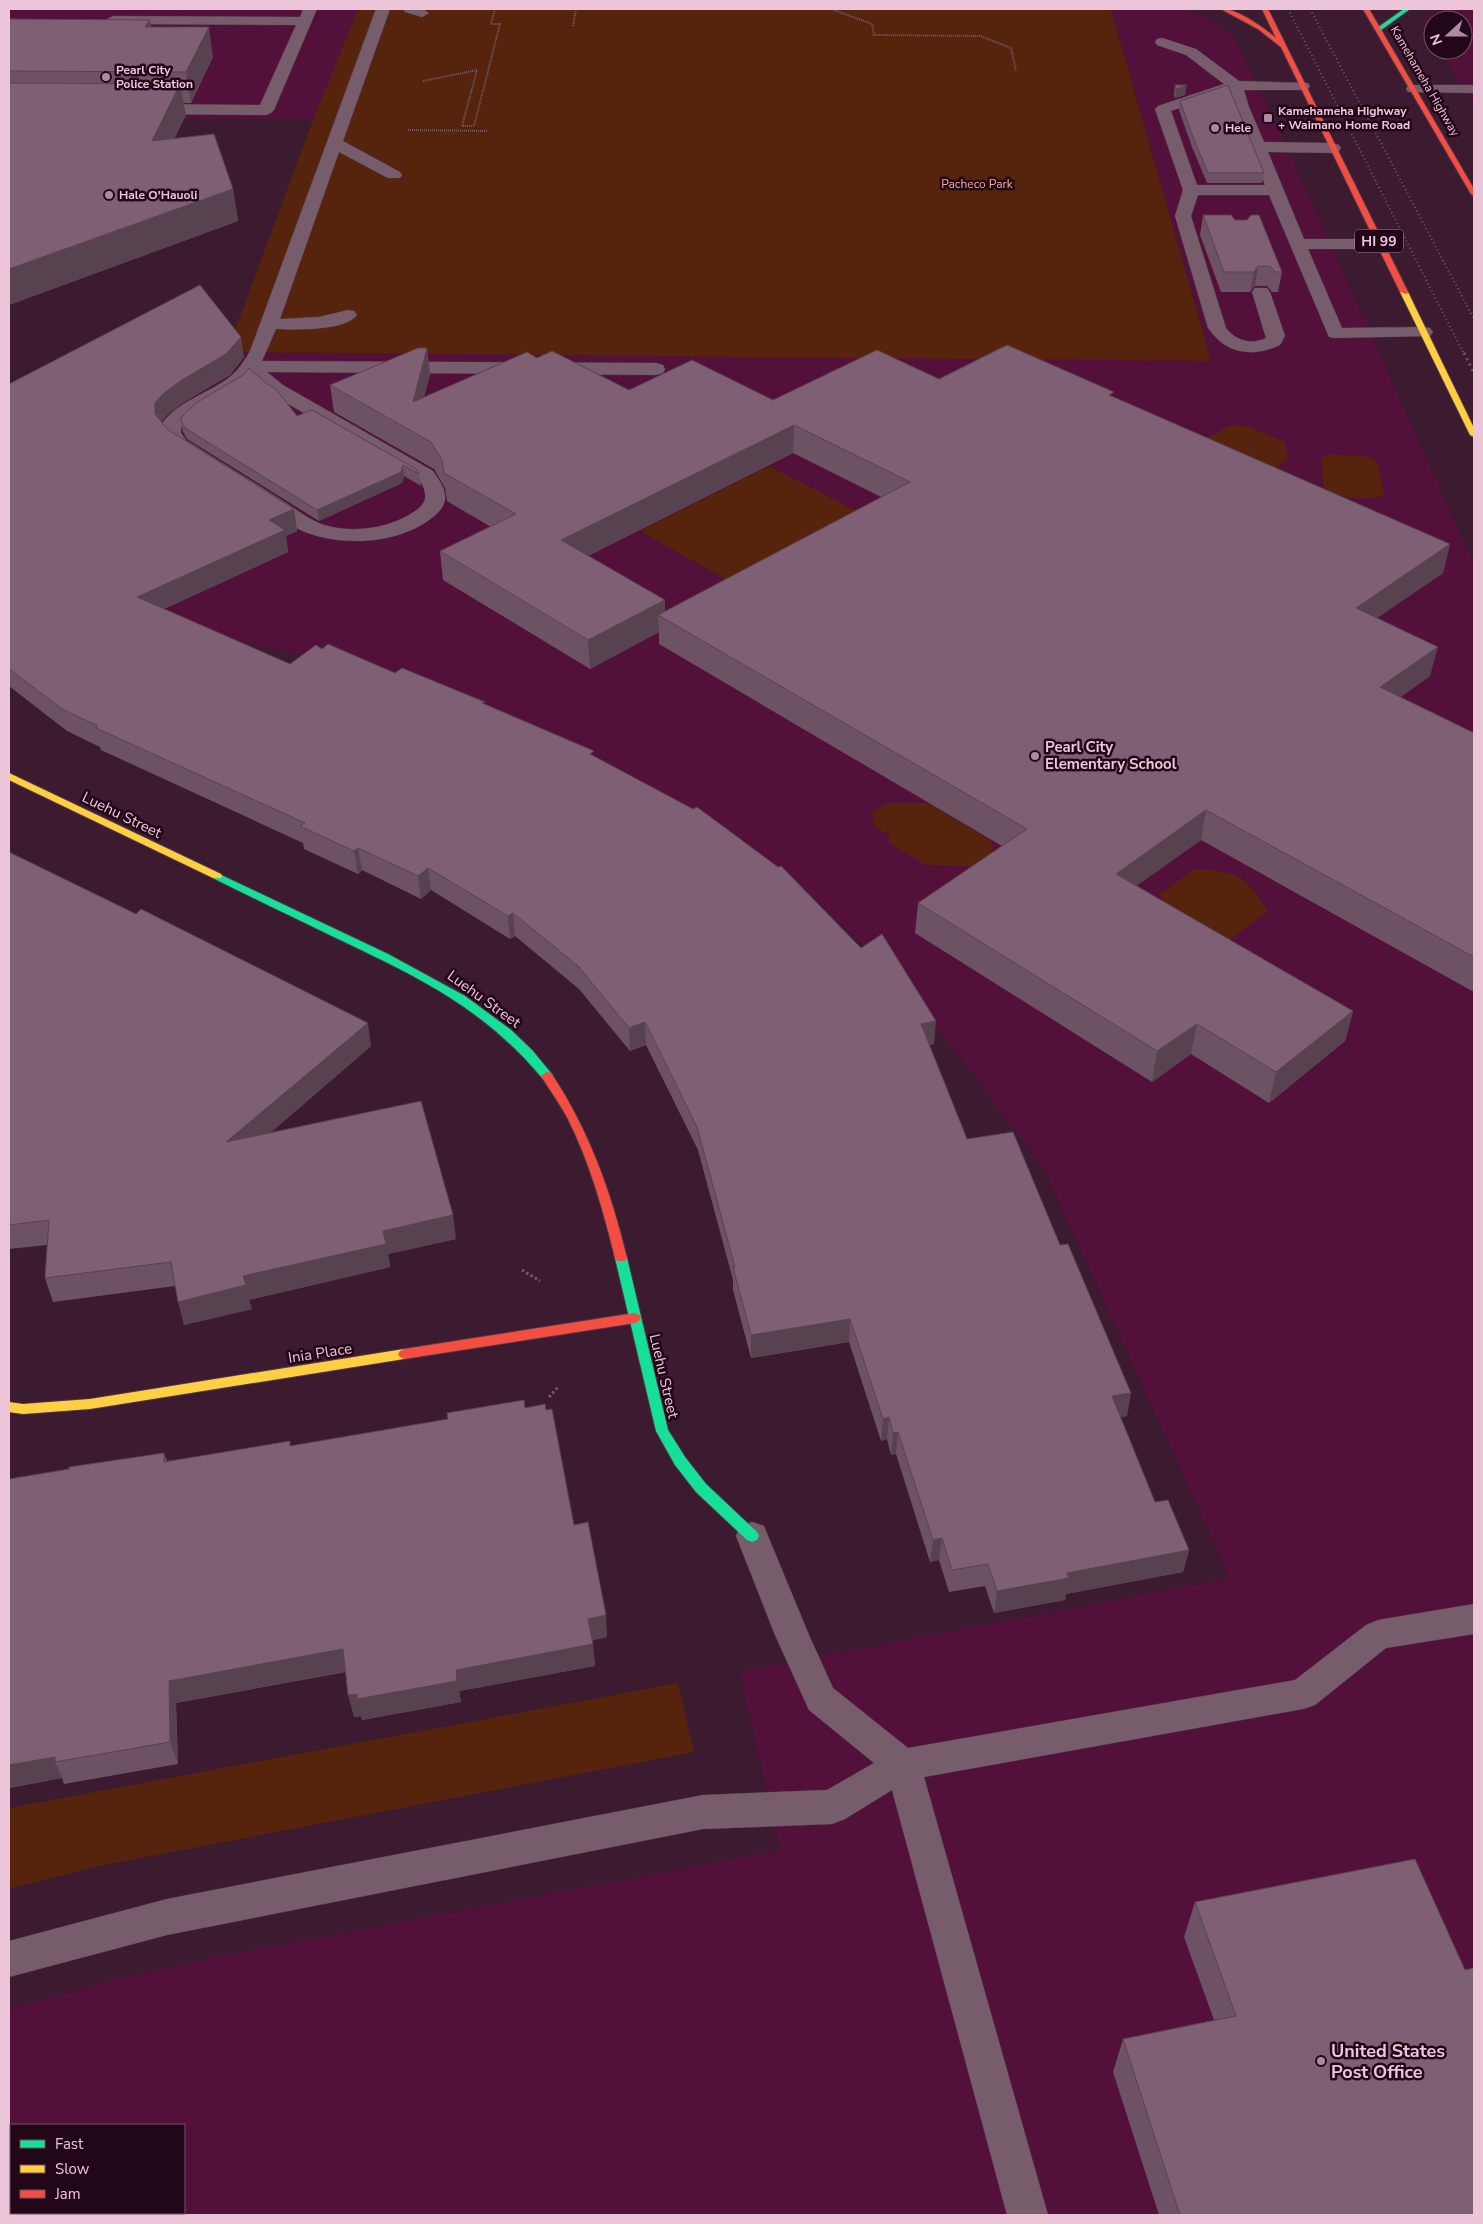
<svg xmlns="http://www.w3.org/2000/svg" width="1483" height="2224" font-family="'Nunito Sans',sans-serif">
<rect width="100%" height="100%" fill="#3c1a30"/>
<g fill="#52103b" fill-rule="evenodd">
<polygon points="9,9 358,9 313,120 9,117"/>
<path d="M1111,9H1181L1196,13L1213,22L1234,38L1281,134L1474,564V2215H9V2010L101,1983L212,1958L781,1850L739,1672L1230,1578L1043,1167L947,1039L858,940L803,894L691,812L626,772L564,740L405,678L189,629L62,525L12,493L227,352L1211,360ZM11,2125H184V2213H11Z"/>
<polygon points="1444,9 1474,9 1474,105 1440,50 1463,50 1463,20 1433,20 1433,39 1424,23 1429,17"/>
</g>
<g fill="#56240d">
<polygon points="358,9 1111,9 1211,361 227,352 313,120"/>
<polygon points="1230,425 1249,427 1285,442 1288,459 1267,473 1198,452 1209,437"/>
<path d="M1329,454L1369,457L1378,462L1384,494C1369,502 1339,498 1324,490L1321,458Z"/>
<polygon points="769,466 856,511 727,580 640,531"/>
<polygon points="887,803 928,803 992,841 993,854 976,866 926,865 889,843 889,835 875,827 872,813"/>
<path d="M1195,869C1240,872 1243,874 1268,911L1224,944L1167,907L1160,894Z"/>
<polygon points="678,1683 694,1752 99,1866 9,1889 9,1808"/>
</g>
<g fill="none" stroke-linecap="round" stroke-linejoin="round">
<defs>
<g id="lane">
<polygon points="303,9 317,9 274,110 271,113 266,115 148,114 143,112 140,109 143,106 148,104 260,105 296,25 113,24 106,20 113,16 300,17"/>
<path d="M376,9H390L343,141L400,172L402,175L400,178H388L339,152L280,319L319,317L348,310L354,311L357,315C346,331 294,330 276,329L262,361L656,363L663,365L665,369L663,373L656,375L267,372L283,385L433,471C445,488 453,501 433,517C400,544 344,547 305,532C292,527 278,515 266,507C235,488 203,468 172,448L161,434V425C178,400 209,394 231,376C239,369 245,360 250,351ZM251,376L269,393L419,479C426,490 429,500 418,509C392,529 349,535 319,523C306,518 292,506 280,499C249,479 217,460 186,440L181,433V427L197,412L244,384Z"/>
<polygon points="403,9 423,9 429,13 422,17 405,12"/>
<path d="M1162,38L1196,49L1239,81L1308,83L1310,86L1308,89L1303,90H1244L1249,107L1264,142L1333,143L1339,145L1341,148L1339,151L1333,153L1268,152L1304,239H1380L1386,240L1388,244L1386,248L1380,249H1308L1342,328L1424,327L1430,328L1433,332L1430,336L1335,338L1329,337L1269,195H1198L1191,216L1226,328C1236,341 1251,345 1266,338L1252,292L1255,288H1267L1270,292L1285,336L1280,345C1252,358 1226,354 1208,328L1175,216L1183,190L1155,109L1158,106L1224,84L1186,55L1157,45L1155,42L1157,39ZM1229,92L1233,107L1265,185H1197L1171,111Z"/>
<polygon points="1413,85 1474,85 1474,93 1408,92 1406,89 1408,86"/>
<polygon points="752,1522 764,1526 768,1536 809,1635 833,1688 908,1748 1295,1680 1366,1625 1378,1620 1474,1604 1474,1634 1386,1648 1315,1705 1303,1709 924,1777 1048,2215 1007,2215 892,1790 845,1819 832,1824 703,1829 167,1935 9,1977 9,1941 167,1899 703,1795 827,1790 874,1763 809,1710 775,1635 736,1536 740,1526"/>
</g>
<g id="fast">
<polygon points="1404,9 1410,9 1381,30 1377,30 1377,28"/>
<path d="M217,873L388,954L465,996L511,1030L532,1050L551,1073L553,1076L551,1079H543C483,1007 416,976 334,937C293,917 253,898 213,878L212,876L213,874Z"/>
<polygon points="621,1253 625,1255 627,1258 668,1430 685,1457 706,1484 757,1532 759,1536 757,1540 752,1542 747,1540 696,1492 675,1465 656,1431 615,1258 617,1255"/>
</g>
<g id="slow">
<polygon points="1401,290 1408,292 1474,428 1474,437 1470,435 1400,292"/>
<polygon points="9,773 221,874 222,876 221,878 213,878 9,780"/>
<polygon points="404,1349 408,1351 410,1354 408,1357 404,1359 90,1409 23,1414 9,1412 9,1402 23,1404 90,1399"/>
</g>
<g id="jam">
<path d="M1221,9C1237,8 1264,28 1276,38L1262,9H1268L1408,292L1407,294L1400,292L1281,47L1258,29Z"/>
<polygon points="1363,9 1369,9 1474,189 1474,196 1471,194"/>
<path d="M547,1072L551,1073C589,1130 611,1192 627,1258L625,1261H617L615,1258C603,1210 590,1163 568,1119C560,1104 550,1090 541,1076Z"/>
<polygon points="635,1313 639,1315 641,1318 639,1321 635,1323 404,1359 400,1357 398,1354 400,1351 404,1349"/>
</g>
</defs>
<use href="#lane" stroke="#513747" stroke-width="1"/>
<use href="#fast" stroke="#513747" stroke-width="2"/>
<use href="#slow" stroke="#513747" stroke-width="2"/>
<use href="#jam" stroke="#513747" stroke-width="2"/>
<g stroke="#745c6b" stroke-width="2" stroke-dasharray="1 1" stroke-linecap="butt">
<polyline points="831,9 872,24 874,35 980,36 1011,48 1016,71"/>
<polyline points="573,26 576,9"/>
<polyline points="423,81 477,70 462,126 474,126 500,24 491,24 495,9"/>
<polyline points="408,130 488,131"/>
</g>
<g stroke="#745c6b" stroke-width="3" stroke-dasharray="2.5 2.5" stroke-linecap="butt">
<polyline points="522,1270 540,1281"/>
<polyline points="549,1397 558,1387"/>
</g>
<use href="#lane" fill="#775d6c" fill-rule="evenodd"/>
<use href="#fast" fill="#16e098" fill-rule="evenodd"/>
<use href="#slow" fill="#ffcf43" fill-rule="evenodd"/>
<use href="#jam" fill="#f24e42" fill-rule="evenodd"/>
<g stroke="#735968" stroke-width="2" stroke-dasharray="1 3" stroke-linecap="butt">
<polyline points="1288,9 1464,354"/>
<polyline points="1310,9 1474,319"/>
</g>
<polyline stroke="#735968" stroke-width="3" stroke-dasharray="2 4" stroke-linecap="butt" points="1464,353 1474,373"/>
</g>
<g fill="#6d5263" fill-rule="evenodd">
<polygon points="9,19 150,20 151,27 213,57 191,103 183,103 186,115 174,139 233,189 238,221 9,305"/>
<polygon points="1175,85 1185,95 1175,98 1174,95"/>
<polygon points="1180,101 1264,173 1262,183 1207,183 1192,147 1179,110"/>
<polygon points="1203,215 1235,220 1282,272 1278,292 1272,292 1267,286 1255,286 1250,292 1221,292 1200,235"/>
<path d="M427,348L430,375L424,397L537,358L629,390L773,400L939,379L1114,397L1450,544L1443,573L1377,618L1430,676L1400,697L1474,733V992L1201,840L1136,886L1353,1011L1345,1041L1269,1103L1191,1054L1152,1082L915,933L918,903L1002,846L659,644V632L590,669L443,580L440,551L491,527L447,501L445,488L434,469L334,412L330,385ZM793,453L881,497L665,612V600L588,556Z"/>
<polygon points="244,357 230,375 184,402 167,415 161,422 167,429 294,509 297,531 286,536 288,552 164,609 290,664 322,649 395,673 485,704 594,756 934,1044 929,1045 967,1139 1127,1416 1120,1417 1155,1502 1189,1550 1183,1572 1066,1594 1065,1600 994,1613 985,1586 949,1592 939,1560 930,1562 896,1454 891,1455 887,1439 881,1441 849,1342 751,1358 733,1290 733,1280 698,1150 646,1045 630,1051 579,989 515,936 510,939 431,890 421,899 362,870 358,874 304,849 303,843 101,750 100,747 67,731 9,686 9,384"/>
<polygon points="312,410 419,474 421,486 404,476 402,483 319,521 187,439 183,432 181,421 297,416"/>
<polygon points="9,852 371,1046 270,1133 456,1239 388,1254 390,1267 249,1300 252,1309 184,1325 175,1286 53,1302 45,1278 47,1245 9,1249"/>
<polygon points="525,1408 546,1410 574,1525 607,1637 592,1640 595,1666 459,1691 461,1702 362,1720 361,1716 354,1717 346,1672 176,1703 178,1764 64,1784 62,1778 9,1788 69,1469 164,1453 167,1461 291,1446"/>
<polygon points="1195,1902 1465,1970 1474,2215 1159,2215 1113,2072 1123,2039 1214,2020 1184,1937"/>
</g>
<g fill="#594250">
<polygon points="150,20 155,49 145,27"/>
<polygon points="209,27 213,57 191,103 186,72"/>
<polygon points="180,84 186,115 157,173 152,141"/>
<polygon points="1187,85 1185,95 1175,98 1176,89"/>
<polygon points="233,189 238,221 9,305 9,269"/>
<polygon points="1258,266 1255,286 1250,292 1254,272"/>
<polygon points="241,337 244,357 230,375 184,402 167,415 160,424 155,414 155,403 163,394"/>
<polygon points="427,348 430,375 416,429 413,402"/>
<polygon points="794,425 793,453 563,568 561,540"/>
<polygon points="403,465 404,476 402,483 319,521 317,510"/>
<polygon points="294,509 297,531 286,536 288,552 142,619 137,597 269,520"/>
<polygon points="1450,544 1443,573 1349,637 1356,608"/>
<polygon points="665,600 665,619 658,615 659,632 590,669 588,640"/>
<polygon points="1438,647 1430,676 1373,717 1380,687"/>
<polygon points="1206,810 1201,840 1111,904 1116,874"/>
<polygon points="358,848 362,870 358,874 354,851"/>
<polygon points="428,868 431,890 421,899 418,876"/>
<polygon points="513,913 515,936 510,939 508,916"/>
<polygon points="1353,1011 1345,1041 1269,1103 1276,1072"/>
<polygon points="936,1021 934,1044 919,1047 921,1024"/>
<polygon points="645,1022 646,1045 630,1051 629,1028"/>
<polygon points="368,1023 371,1046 232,1166 226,1142"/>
<polygon points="1197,1024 1191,1054 1152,1082 1157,1051"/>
<polygon points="453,1215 456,1239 388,1254 390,1267 249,1300 252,1309 184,1325 178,1302 243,1276 383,1231"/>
<polygon points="850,1319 849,1342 751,1358 751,1335"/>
<polygon points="1131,1393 1127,1416 1107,1419 1112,1396"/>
<polygon points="889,1417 887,1439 881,1441 883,1419"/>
<polygon points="898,1432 896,1454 891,1455 893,1433"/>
<polygon points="942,1538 939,1560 930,1562 933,1540"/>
<polygon points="1189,1550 1183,1572 1066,1594 1065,1600 994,1613 997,1591 1067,1573"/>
<polygon points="606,1615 607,1637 590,1641 588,1619"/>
<polygon points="593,1644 595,1666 459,1691 461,1702 362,1720 361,1716 354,1717 348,1695 456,1670"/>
<polygon points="343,1649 349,1671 176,1703 178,1764 170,1742 169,1681"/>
<polygon points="55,1757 55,1762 62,1778 9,1788 9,1765"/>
</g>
<g fill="#7f5f73" stroke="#594250">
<polygon points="9,19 150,20 145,27 209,27 186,72 9,71"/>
<polygon points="9,83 180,84 152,141 214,134 233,189 9,269"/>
<polygon points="1175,85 1187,85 1176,89"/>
<polygon points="1228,85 1264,173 1208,173 1193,137 1180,101"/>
<polygon points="1203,215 1231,215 1235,220 1247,220 1251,215 1259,215 1282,272 1275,272 1270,266 1258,266 1254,272 1224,272"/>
<polygon points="200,285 241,337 226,354 180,381 163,394 155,403 155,414 167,429 294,509 269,520 285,530 137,597 290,664 316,645 322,649 328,644 395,673 402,668 485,702 482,703 594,751 590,754 693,809 697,807 778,867 781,866 861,948 882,934 936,1021 921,1024 967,1139 1013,1132 1060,1245 1068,1244 1131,1393 1112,1396 1155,1502 1168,1500 1189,1550 1067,1573 1069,1578 997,1591 988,1564 952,1570 942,1538 933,1540 898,1432 893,1433 889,1417 883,1419 850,1319 751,1335 733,1267 735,1267 697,1127 645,1022 629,1028 578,966 513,913 508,916 428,868 418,876 358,848 354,851 300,826 305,823 96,728 98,726 62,709 9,669 9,384"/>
<polygon points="1007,345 1114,392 1109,395 1450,544 1356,608 1438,647 1380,687 1474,733 1474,957 1206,810 1116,874 1353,1011 1276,1072 1197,1024 1157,1051 918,903 1027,829 658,615 910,482 794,425 561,540 665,600 588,640 440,551 516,514 444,473 442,460 431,442 330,385 418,348 427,348 413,402 527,352 537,358 552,351 629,390 692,360 773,400 877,350 939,379"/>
<polygon points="249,368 266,383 276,389 297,416 312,410 416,469 419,474 403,465 401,472 317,510 185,428 181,421 181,417 196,403 243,375"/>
<polygon points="9,852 136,914 141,909 368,1023 226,1142 421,1101 453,1215 383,1231 386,1244 243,1276 246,1285 178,1302 171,1262 45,1278 49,1220 9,1225"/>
<polygon points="524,1400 525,1408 545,1404 546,1410 552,1409 574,1525 588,1522 606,1615 588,1619 593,1644 456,1670 457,1681 357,1699 357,1694 348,1695 343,1649 169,1681 170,1742 55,1762 55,1757 9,1765 9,1479 69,1469 69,1467 164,1453 164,1462 290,1441 290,1446 448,1419 447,1413"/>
<polygon points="1415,1859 1465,1970 1474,1968 1474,2215 1180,2215 1123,2039 1236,2016 1195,1902"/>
</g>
<g fill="#af899e" stroke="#220718" stroke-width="2">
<circle cx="106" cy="77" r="5"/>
<rect x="1263" y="113" width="10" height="10" rx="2.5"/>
<circle cx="1215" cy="128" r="5"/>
<circle cx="109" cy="195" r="5"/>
<circle cx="1035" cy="756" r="5"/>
<circle cx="1321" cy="2061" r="5"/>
</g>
<g text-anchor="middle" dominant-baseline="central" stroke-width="5" stroke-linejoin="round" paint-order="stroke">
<g font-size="12" font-weight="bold" fill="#edc5d9" stroke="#220718" text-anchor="start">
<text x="116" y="70">Pearl City<tspan x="116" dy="14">Police Station</tspan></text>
<text x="1278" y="111">Kamehameha Highway<tspan x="1278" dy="14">+ Waimano Home Road</tspan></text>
<text x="1225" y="128">Hele</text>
<text x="119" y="195">Hale O'Hauoli</text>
</g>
<g font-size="12" fill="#edc5d9" stroke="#220718">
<text transform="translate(1425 81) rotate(60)">Kamehameha Highway</text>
</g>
<g font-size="12" fill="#f2ad8c" stroke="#220718">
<text x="977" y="184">Pacheco Park</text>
</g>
<rect fill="#220718" stroke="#b08c9f" stroke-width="1" x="1355" y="229.5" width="48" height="23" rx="4"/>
<g font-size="14" font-weight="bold" fill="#edc5d9">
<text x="1379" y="241">HI 99</text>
</g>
<g font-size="15" font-weight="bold" fill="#edc5d9" stroke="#220718" text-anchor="start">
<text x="1045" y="747">Pearl City<tspan x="1045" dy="17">Elementary School</tspan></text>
</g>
<g font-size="15" fill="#edc5d9" stroke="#220718">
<text transform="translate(122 815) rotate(26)">Luehu Street</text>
<text transform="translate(484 999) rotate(36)">Luehu Street</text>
<text transform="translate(320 1353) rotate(-9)">Inia Place</text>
<text transform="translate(664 1376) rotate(77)">Luehu Street</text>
</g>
<g font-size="18" font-weight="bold" fill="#edc5d9" stroke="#220718" text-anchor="start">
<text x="1331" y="2051">United States<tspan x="1331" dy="21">Post Office</tspan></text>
</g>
</g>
<rect width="1483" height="2224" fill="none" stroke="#edc5d9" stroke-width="20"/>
<rect x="10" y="2124" width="175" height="90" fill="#220718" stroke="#735365"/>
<rect x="20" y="2140" width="25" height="8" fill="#16e098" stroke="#735365"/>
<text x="55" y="2149" font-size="15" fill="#edc5d9">Fast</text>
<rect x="20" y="2165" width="25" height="8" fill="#ffcf43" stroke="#735365"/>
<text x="55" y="2174" font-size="15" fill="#edc5d9">Slow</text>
<rect x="20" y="2190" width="25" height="8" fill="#f24e42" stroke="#735365"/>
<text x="55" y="2199" font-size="15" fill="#edc5d9">Jam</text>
<g transform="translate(1448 35) rotate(249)"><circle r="24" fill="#220718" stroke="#735365"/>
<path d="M0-4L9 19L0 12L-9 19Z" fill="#af899e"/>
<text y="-8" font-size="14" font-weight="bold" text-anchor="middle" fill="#edc5d9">N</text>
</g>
</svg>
